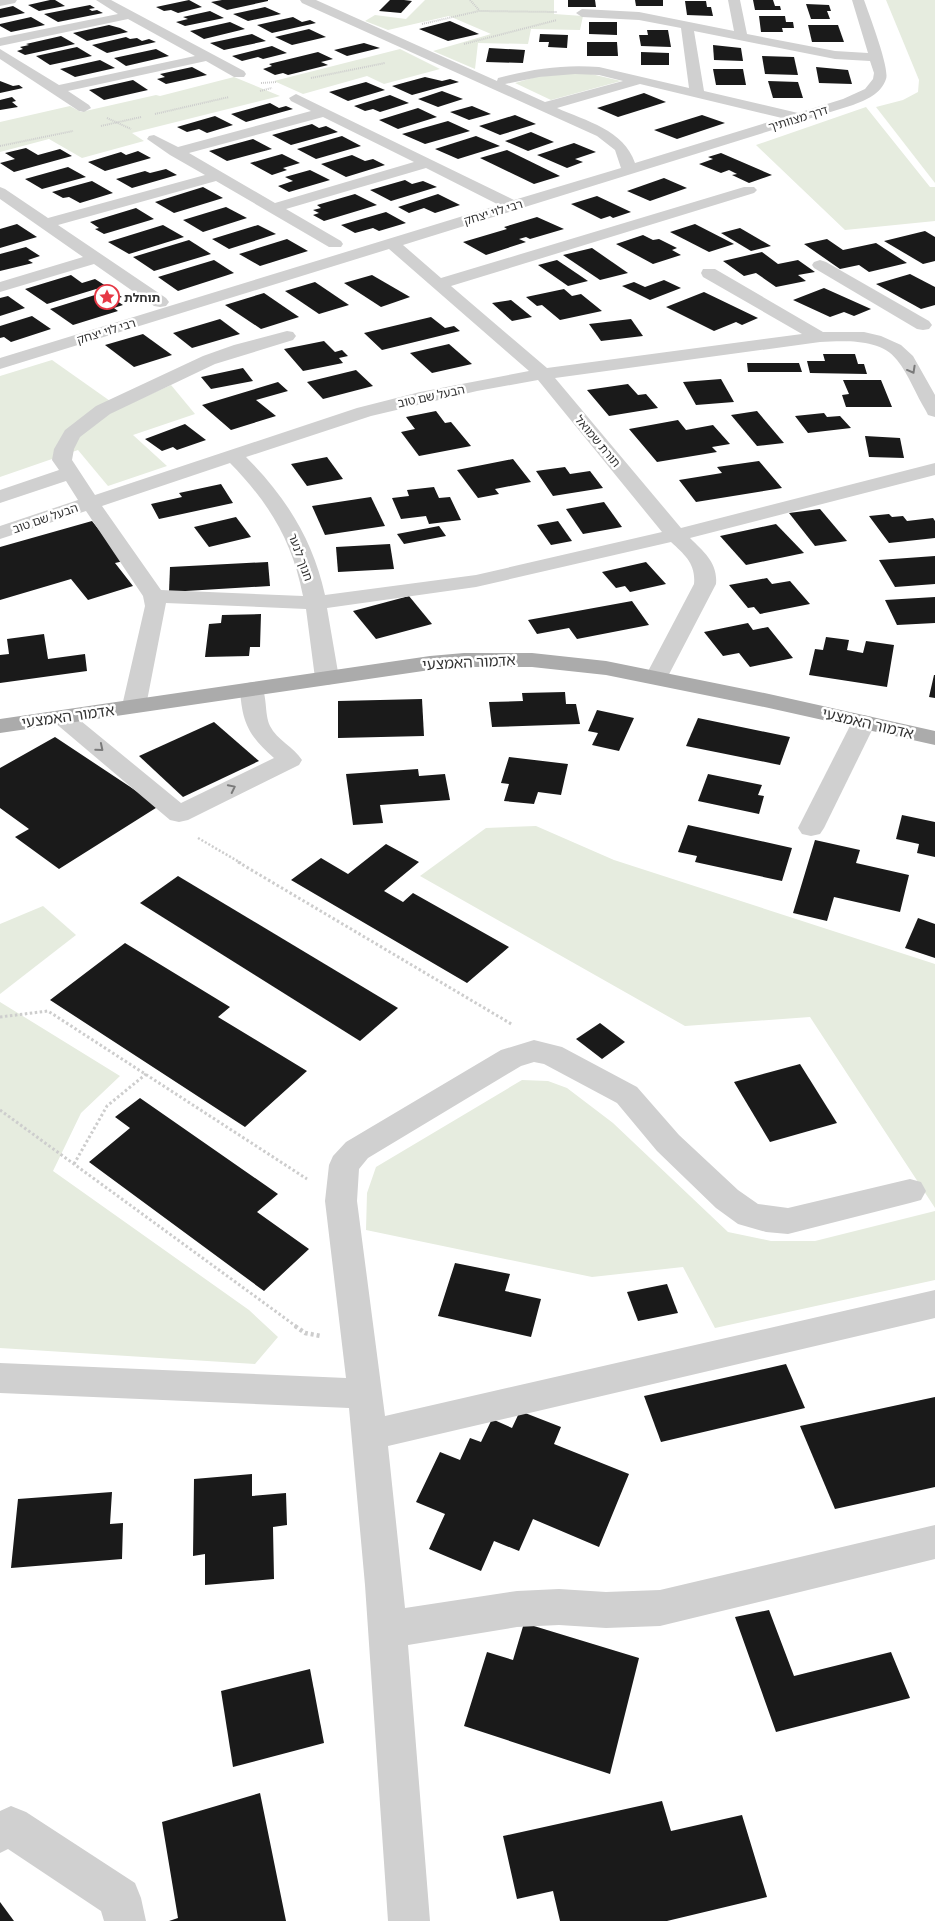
<svg xmlns="http://www.w3.org/2000/svg" width="935" height="1921" font-family="'IBM Plex Sans','Noto Sans Hebrew',sans-serif">
<rect width="100%" height="100%" fill="#fff"/>
<g fill="#e6ecdf">
<polygon points="425,0 554,0 554,14 583,16 580,30 531,29 528,44 478,43 475,69 433,51 491,34 449,16 388,30 365,21 375,15 406,19"/>
<polygon points="886,0 935,0 935,183 876,107 903,100 918,92 919,80"/>
<polygon points="400,49 440,69 384,84 367,76 303,94 274,81"/>
<polygon points="573,73 591,74 621,81 551,100 515,83 536,77"/>
<polygon points="234,77 280,96 132,133 144,141 82,158 49,139 0,152 0,122 70,106 81,112 156,95 160,96"/>
<polygon points="866,107 930,187 935,187 935,221 845,230 756,145"/>
<polygon points="52,360 120,408 171,385 195,414 133,435 167,466 108,486 78,450 0,477 0,376"/>
<polygon points="536,826 614,860 935,964 935,1208 810,1017 685,1026 420,876 486,828"/>
<polygon points="43,906 76,935 0,994 0,924"/>
<polygon points="0,1002 120,1076 81,1113 53,1171 249,1310 278,1337 255,1364 0,1348"/>
<polygon points="522,1080 548,1081 567,1088 613,1123 728,1232 771,1241 815,1241 935,1211 935,1280 715,1328 683,1267 592,1277 366,1230 367,1193 376,1167"/>
</g>
<g fill="#1a1a1a">
<polygon points="50,0 55,0 65,6 39,11 28,5"/>
<polygon points="189,0 202,7 178,13 171,10 164,11 156,7"/>
<polygon points="222,0 268,0 268,1 227,10 211,2"/>
<polygon points="390,0 404,0 412,1 401,13 379,11"/>
<polygon points="568,0 595,0 596,7 568,7"/>
<polygon points="635,0 663,0 663,6 636,6"/>
<polygon points="753,0 773,0 775,6 780,6 781,10 755,10"/>
<polygon points="685,1 706,1 707,7 711,7 713,16 687,15"/>
<polygon points="806,4 829,5 831,11 827,11 830,19 811,19"/>
<polygon points="90,5 95,8 89,9 92,11 97,10 103,13 58,22 44,14"/>
<polygon points="13,6 25,13 0,18 0,9"/>
<polygon points="265,7 281,14 248,21 233,14"/>
<polygon points="210,11 224,18 185,26 176,22 188,19 183,17"/>
<polygon points="759,16 785,16 786,22 793,22 794,28 782,28 783,32 761,32"/>
<polygon points="31,17 45,25 11,32 0,26 0,24"/>
<polygon points="293,17 302,22 310,20 316,23 272,33 257,25"/>
<polygon points="450,21 479,34 448,41 419,29"/>
<polygon points="230,22 245,29 204,39 190,31"/>
<polygon points="589,22 617,22 617,35 589,34"/>
<polygon points="109,25 120,28 128,32 87,41 73,33"/>
<polygon points="808,25 838,25 844,42 812,42"/>
<polygon points="309,29 326,37 292,45 275,37"/>
<polygon points="647,30 668,30 671,47 641,46 639,35 648,35"/>
<polygon points="252,34 266,41 224,50 210,43"/>
<polygon points="540,34 568,35 567,48 548,47 549,42 539,42"/>
<polygon points="61,36 75,44 25,55 17,51 23,49 20,47 29,45 26,44"/>
<polygon points="126,37 130,39 137,38 142,41 149,39 156,42 107,53 92,45"/>
<polygon points="587,42 617,42 618,56 587,56"/>
<polygon points="364,43 380,48 347,56 334,50"/>
<polygon points="713,45 741,48 743,61 714,60"/>
<polygon points="272,46 287,53 263,59 258,57 242,61 232,56"/>
<polygon points="77,47 92,56 50,65 36,56"/>
<polygon points="489,48 525,50 523,63 486,62"/>
<polygon points="156,49 169,56 126,66 114,58"/>
<polygon points="318,52 333,59 321,62 328,65 288,75 283,73 275,75 263,69 272,66 269,64"/>
<polygon points="641,52 669,53 669,65 641,65"/>
<polygon points="762,56 794,57 798,75 765,74"/>
<polygon points="100,60 115,68 75,77 60,69"/>
<polygon points="192,67 207,75 166,84 157,79 165,77 160,74"/>
<polygon points="816,67 848,70 852,84 819,83"/>
<polygon points="713,69 743,69 746,85 716,85"/>
<polygon points="425,77 442,81 450,79 459,82 412,95 392,86"/>
<polygon points="133,80 148,90 104,100 89,90"/>
<polygon points="0,81 13,86 19,85 23,88 0,93"/>
<polygon points="768,81 798,82 803,98 773,98"/>
<polygon points="366,82 385,90 348,101 329,92"/>
<polygon points="442,91 463,99 438,107 418,99"/>
<polygon points="644,93 666,102 618,117 597,108"/>
<polygon points="390,95 409,103 380,112 373,109 365,111 354,106"/>
<polygon points="12,97 16,101 12,102 18,107 0,110 0,100"/>
<polygon points="270,103 279,108 286,106 293,109 246,122 231,114"/>
<polygon points="472,106 491,114 469,120 450,112"/>
<polygon points="418,108 437,117 398,129 379,120"/>
<polygon points="515,115 536,124 500,135 479,126"/>
<polygon points="702,115 725,123 677,139 654,130"/>
<polygon points="215,116 233,125 207,133 199,129 187,132 177,127"/>
<polygon points="448,121 470,131 425,144 402,134"/>
<polygon points="312,124 319,128 326,126 338,132 291,145 272,135"/>
<polygon points="531,132 554,142 528,151 505,141"/>
<polygon points="342,136 361,146 316,159 297,149"/>
<polygon points="476,136 500,146 458,159 435,149"/>
<polygon points="253,139 272,149 227,161 209,151"/>
<polygon points="574,143 596,152 575,159 583,162 567,168 537,155"/>
<polygon points="26,148 38,155 60,149 72,156 14,172 0,163 15,159 5,153"/>
<polygon points="507,150 560,176 534,184 480,158"/>
<polygon points="138,151 151,158 105,171 88,162 121,152 126,155"/>
<polygon points="721,153 772,175 749,183 732,175 737,174 729,170 721,173 699,164 713,159 708,157"/>
<polygon points="282,154 300,163 283,168 287,170 272,175 250,163"/>
<polygon points="352,155 365,161 373,159 385,165 346,177 321,164"/>
<polygon points="68,167 86,177 42,189 25,179"/>
<polygon points="166,169 177,175 132,188 116,179 145,171 150,173"/>
<polygon points="310,170 330,180 289,192 278,186 293,181 285,177"/>
<polygon points="664,178 687,188 650,201 627,191"/>
<polygon points="405,180 412,184 423,181 437,187 391,201 370,190"/>
<polygon points="92,181 113,193 80,203 69,197 63,198 52,192"/>
<polygon points="203,187 223,198 174,213 155,202"/>
<polygon points="355,194 377,205 324,221 313,215 319,213 313,210 321,208 317,205"/>
<polygon points="438,194 460,205 435,213 424,208 409,213 398,207"/>
<polygon points="597,196 631,212 613,218 610,216 601,219 571,204"/>
<polygon points="226,207 247,218 203,232 183,220"/>
<polygon points="136,208 154,219 104,234 95,229 99,228 90,222"/>
<polygon points="386,212 406,223 379,231 373,228 355,233 341,225"/>
<polygon points="537,217 564,229 530,239 526,237 519,239 526,242 486,255 463,242 507,229 504,227"/>
<polygon points="17,224 37,237 0,248 0,229"/>
<polygon points="695,224 734,244 709,252 670,232"/>
<polygon points="163,225 184,237 129,254 108,242"/>
<polygon points="258,225 276,234 229,249 212,239"/>
<polygon points="740,228 771,246 751,251 721,233"/>
<polygon points="925,231 935,237 935,261 923,264 884,241"/>
<polygon points="643,235 653,240 659,239 677,248 672,250 681,255 653,264 616,244"/>
<polygon points="287,239 308,251 260,266 239,254"/>
<polygon points="827,239 843,250 876,243 907,263 869,272 859,265 840,269 804,244"/>
<polygon points="189,240 211,254 154,271 133,257"/>
<polygon points="26,247 40,256 28,260 33,263 0,271 0,254"/>
<polygon points="592,248 628,273 600,280 563,255"/>
<polygon points="762,252 778,264 798,260 815,272 798,275 806,281 776,287 756,273 744,276 723,261"/>
<polygon points="214,260 234,273 178,291 158,277"/>
<polygon points="557,260 588,281 568,286 538,265"/>
<polygon points="910,274 935,287 935,305 921,309 876,284"/>
<polygon points="71,275 82,283 95,279 106,286 47,304 25,289"/>
<polygon points="372,275 410,297 381,307 344,283"/>
<polygon points="664,280 681,288 650,300 622,286 634,282 645,287"/>
<polygon points="315,282 349,305 319,314 285,291"/>
<polygon points="824,288 871,309 854,316 844,312 830,317 793,300"/>
<polygon points="564,289 572,296 581,294 602,311 560,320 542,305 537,306 526,297"/>
<polygon points="111,290 122,297 114,299 123,305 114,308 118,311 73,325 50,309"/>
<polygon points="704,292 758,318 742,325 736,322 714,331 666,307"/>
<polygon points="264,293 299,317 261,329 225,305"/>
<polygon points="8,296 25,308 0,316 0,298"/>
<polygon points="511,300 532,317 512,321 492,303"/>
<polygon points="32,316 51,329 11,342 4,337 0,338 0,326"/>
<polygon points="431,317 445,328 454,326 460,331 382,350 364,333"/>
<polygon points="220,319 240,334 192,348 173,333"/>
<polygon points="631,319 643,336 601,341 589,324"/>
<polygon points="143,334 172,355 134,367 105,345"/>
<polygon points="324,341 335,352 342,350 348,356 339,358 343,363 303,371 284,349"/>
<polygon points="449,344 472,364 432,373 410,353"/>
<polygon points="823,354 855,354 858,364 864,364 867,374 810,373 807,361 825,361"/>
<polygon points="747,363 799,363 802,372 748,372"/>
<polygon points="243,368 253,381 211,389 201,377"/>
<polygon points="356,370 373,386 323,399 307,382"/>
<polygon points="721,379 734,402 696,405 683,382"/>
<polygon points="843,380 881,380 892,407 846,407 842,395 849,394"/>
<polygon points="278,382 288,391 256,400 276,416 231,430 202,405"/>
<polygon points="628,384 638,395 646,394 658,408 609,416 587,390"/>
<polygon points="436,411 445,423 451,422 471,446 419,456 401,432 415,429 406,417"/>
<polygon points="757,411 784,443 757,446 731,415"/>
<polygon points="824,413 827,417 840,416 851,428 808,433 795,416"/>
<polygon points="678,420 686,430 713,425 730,444 712,447 717,452 657,462 629,429"/>
<polygon points="185,424 206,440 177,450 173,447 162,451 145,439"/>
<polygon points="865,436 900,438 904,458 869,457"/>
<polygon points="327,457 343,479 307,486 291,464"/>
<polygon points="513,459 531,482 495,489 499,494 478,498 457,470"/>
<polygon points="759,461 782,488 696,502 679,480 722,473 717,467"/>
<polygon points="565,467 570,474 590,471 603,488 553,496 536,471"/>
<polygon points="221,484 233,503 159,519 151,504 182,497 179,493"/>
<polygon points="434,487 439,498 450,497 461,520 429,524 426,516 401,519 392,498 409,496 407,490"/>
<polygon points="371,497 385,526 325,535 312,506"/>
<polygon points="604,502 622,527 583,534 566,509"/>
<polygon points="820,509 847,541 815,546 789,513"/>
<polygon points="889,514 892,517 903,516 907,521 933,518 935,521 935,538 889,543 869,516"/>
<polygon points="236,517 251,537 209,547 194,527"/>
<polygon points="92,521 124,561 115,563 133,586 88,600 71,579 0,600 0,547"/>
<polygon points="558,521 572,541 551,545 537,525"/>
<polygon points="776,524 804,553 746,565 720,536"/>
<polygon points="439,526 446,536 404,544 397,534"/>
<polygon points="390,544 394,569 338,572 336,547"/>
<polygon points="935,556 935,584 895,587 879,560"/>
<polygon points="268,562 270,586 169,592 170,567"/>
<polygon points="646,562 666,584 630,592 625,586 616,588 602,572"/>
<polygon points="767,578 772,584 790,581 810,604 760,614 754,607 748,608 729,585"/>
<polygon points="409,596 432,624 376,639 353,611"/>
<polygon points="935,597 935,623 897,625 885,600"/>
<polygon points="632,601 649,625 577,639 569,628 537,634 528,620"/>
<polygon points="261,614 260,647 250,647 249,656 205,657 209,624 221,623 222,615"/>
<polygon points="748,623 753,630 768,627 793,658 750,667 739,653 723,656 704,632"/>
<polygon points="44,634 48,659 85,654 87,671 0,683 0,655 9,654 7,639"/>
<polygon points="826,637 849,640 847,650 863,653 866,641 894,645 887,687 809,675 815,649 823,650"/>
<polygon points="934,675 935,675 935,698 929,697"/>
<polygon points="565,692 566,704 576,704 580,724 492,727 489,702 523,701 522,693"/>
<polygon points="422,699 424,736 338,738 338,701"/>
<polygon points="597,710 634,718 619,751 592,745 598,733 588,731"/>
<polygon points="698,718 790,737 780,765 686,746"/>
<polygon points="214,722 259,761 183,797 139,756"/>
<polygon points="55,737 159,806 59,869 15,837 29,829 0,808 0,768"/>
<polygon points="509,757 568,764 561,795 538,792 534,804 504,801 509,784 501,783"/>
<polygon points="418,769 419,776 445,774 450,800 380,805 383,823 353,825 346,774"/>
<polygon points="708,774 762,785 758,795 764,796 759,814 698,801"/>
<polygon points="902,815 935,822 935,857 917,853 919,844 896,839"/>
<polygon points="688,825 792,848 782,881 695,862 697,856 678,852"/>
<polygon points="815,840 860,850 856,863 909,875 900,912 834,897 827,921 793,913"/>
<polygon points="386,844 419,862 384,891 403,902 413,893 509,947 467,983 291,880 321,858 348,874"/>
<polygon points="178,876 398,1008 360,1041 140,903"/>
<polygon points="918,918 935,924 935,958 905,948"/>
<polygon points="125,943 230,1007 218,1017 307,1071 245,1127 50,1000"/>
<polygon points="600,1023 625,1042 602,1059 576,1039"/>
<polygon points="800,1064 837,1123 770,1142 734,1082"/>
<polygon points="140,1098 278,1194 257,1212 309,1249 264,1291 89,1162 130,1128 115,1117"/>
<polygon points="455,1263 510,1274 505,1291 541,1299 531,1337 438,1316"/>
<polygon points="667,1284 678,1313 638,1321 627,1292"/>
<polygon points="786,1364 805,1408 661,1442 644,1396"/>
<polygon points="935,1397 935,1487 835,1509 800,1426"/>
<polygon points="520,1411 561,1427 554,1444 629,1474 599,1547 533,1519 519,1551 494,1541 481,1571 429,1549 445,1514 416,1502 440,1452 460,1460 470,1438 481,1442 492,1419 512,1428"/>
<polygon points="252,1474 252,1496 286,1493 287,1525 273,1527 274,1579 205,1585 205,1554 193,1556 194,1479"/>
<polygon points="112,1492 110,1524 123,1523 122,1559 11,1568 18,1499"/>
<polygon points="769,1610 794,1676 891,1652 910,1698 776,1732 735,1617"/>
<polygon points="524,1623 639,1658 610,1774 464,1726 487,1652 513,1660"/>
<polygon points="310,1669 324,1743 233,1767 221,1691"/>
<polygon points="260,1793 286,1921 169,1921 178,1918 162,1822"/>
<polygon points="662,1801 671,1831 742,1815 767,1897 667,1921 560,1921 553,1891 517,1899 503,1836"/>
<polygon points="0,1902 14,1921 0,1921"/>
</g>
<g fill="none" stroke-linecap="round" stroke-linejoin="round">
<g stroke="#cdcdcd" stroke-width="2" stroke-dasharray="1 1" stroke-linecap="butt">
<polyline points="470,0 479,10"/>
<polyline points="422,24 479,11 557,12"/>
<polyline points="464,44 557,20"/>
<polyline points="311,78 385,63"/>
<polyline points="261,83 277,82"/>
<polyline points="260,91 272,88"/>
<polyline points="155,114 229,97"/>
<polyline points="107,118 131,129"/>
<polyline points="101,126 141,117"/>
<polyline points="0,146 73,131"/>
</g>
<polyline stroke="#cdcdcd" stroke-width="2.5" stroke-dasharray="2 2" stroke-linecap="butt" points="198,838 241,863"/>
<g stroke="#cdcdcd" stroke-width="3" stroke-dasharray="2.5 2.5" stroke-linecap="butt">
<polyline points="238,862 513,1025"/>
<polyline points="0,1017 48,1011 307,1179"/>
<polyline points="0,1110 297,1327"/>
<polyline points="74,1164 107,1106 146,1074"/>
</g>
<polyline stroke="#cdcdcd" stroke-width="4.5" stroke-dasharray="3 3" stroke-linecap="butt" points="295,1326 305,1333 321,1336"/>
<g fill="#d0d0d0" fill-rule="evenodd">
<polygon points="0,0 17,0 15,3 0,6"/>
<polygon points="96,0 111,0 244,71 246,74 244,77 234,77 206,61 68,91 89,105 91,108 84,112 79,111 0,59 0,49 59,85 195,56 128,19 0,46 0,38 118,14"/>
<path d="M300,0H316L497,81L498,78C532,69 564,64 599,67L689,88L681,28L639,20L582,17L576,13L582,9L639,12L734,31L728,0H740L747,34L835,51L868,53L852,0H864C869,14 890,69 886,79C881,94 866,100 853,105L403,245L441,278L744,187H754L757,190L754,193L451,286L547,368L802,334L703,277L701,273L703,269H715L823,332H864L881,336L901,345L913,356L935,395V417L928,415L926,411C916,395 909,375 897,360C880,338 844,341 820,342L555,378L681,528L935,463V475L690,538C704,552 718,563 716,584L665,682L657,684L649,682L645,677L694,584C696,564 685,555 671,542L476,587L327,608L339,678L335,683L327,685L319,683L315,678L306,609L166,603L146,706L142,711L134,713L126,711L122,706L145,606L143,596L86,511L0,539V526L78,500L66,481L0,503V490L59,470L52,460L54,449L65,430L96,406L203,356L234,345L287,331L293,332L296,336L293,340L215,364L110,414L80,437L74,449L72,460L95,495L357,408L420,392L529,371L389,249L0,369V358L499,205L426,168L286,209L341,241L343,244L341,247H329L216,181L58,225L166,298L169,302L166,306L160,307L154,306L94,264L0,292V282L83,257L0,199V187L5,189L48,218L205,175L170,155L147,139L149,136L154,135L178,147L311,111L291,101L289,98L296,94L514,200L621,168L615,150L597,136L302,3ZM694,31L835,59L870,61L874,73L873,79L865,89L843,99L798,113L704,91ZM575,74L599,75L623,81L545,102L505,84L539,77ZM640,84L782,118L635,163C624,130 586,121 557,108ZM323,117L414,162L275,203L189,153ZM538,380L662,532L476,575L325,595C313,540 286,497 246,457L371,416L477,391ZM230,463C269,503 292,540 303,596L161,590L102,506Z"/>
<polygon points="820,260 826,262 929,321 932,325 929,329 923,330 917,329 814,268 812,265 814,262"/>
<path d="M252,682L260,684C268,695 264,713 270,726C277,740 294,747 302,760L299,765L188,820L179,822L170,820L54,722L50,717L54,712L62,710L70,712L181,803L274,758C249,736 242,723 240,689L244,684Z"/>
<polygon points="864,715 872,717 876,722 824,828 820,834 811,836 802,834 798,828 852,722 856,717"/>
<polygon points="534,1040 562,1047 637,1087 679,1135 738,1190 758,1204 788,1208 910,1179 921,1182 926,1191 921,1200 910,1203 788,1234 766,1232 738,1224 716,1208 657,1151 617,1103 544,1064 534,1062 521,1066 368,1158 359,1169 357,1201 385,1416 935,1290 935,1318 388,1446 405,1608 517,1591 559,1589 606,1592 660,1590 935,1525 935,1559 660,1626 606,1628 559,1625 517,1627 408,1645 430,1921 388,1921 365,1585 349,1408 0,1393 0,1363 346,1378 325,1201 329,1165 333,1156 346,1142 501,1050"/>
<polygon points="11,1806 26,1812 135,1883 141,1898 146,1921 104,1921 101,1911 8,1849 0,1853 0,1811"/>
</g>
<polygon fill="#ababab" fill-rule="evenodd" points="464,653 532,653 606,661 769,694 935,731 935,745 769,708 606,675 532,667 464,667 430,670 0,733 0,719 430,656"/>
</g>
<defs><path id="oneway-chevron" d="M-2-3.5L2.5 0L-2 3.5" fill="none" stroke-width="1.6" stroke-linecap="round" stroke-linejoin="round" transform="scale(1.25)"/></defs>
<g stroke="#7a7a7a">
<use href="#oneway-chevron" transform="translate(912 370) rotate(61)"/>
<use href="#oneway-chevron" transform="translate(100 748) rotate(40)"/>
<use href="#oneway-chevron" transform="translate(232 788) rotate(-26)"/>
</g>
<defs>
<symbol id="sight-ring" viewBox="-11 -11 22 22"><circle r="9.5" fill="#fff" stroke="#e63946" stroke-width="1.5"/><path d="M0-6L1.8-2.2L6-1.7L2.9 1.2L3.7 5.4L0 3.3L-3.7 5.4L-2.9 1.2L-6-1.7L-1.8-2.2Z" fill="#e63946"/></symbol>
</defs>
<g fill-rule="evenodd">
<use href="#sight-ring" x="93" y="283" width="28" height="28"/>
</g>
<g text-anchor="middle" dominant-baseline="central" stroke-width="5" stroke-linejoin="round" paint-order="stroke">
<g font-size="12" fill="#333" stroke="#fff">
<text transform="translate(798 118) rotate(-17)">דרך מצוותיך</text>
<text transform="translate(493 212) rotate(-17)">רבי לוי יצחק</text>
<text transform="translate(106 331) rotate(-17)">רבי לוי יצחק</text>
<text transform="translate(431 396) rotate(-12)">הבעל שם טוב</text>
<text transform="translate(598 441) rotate(50)">תורת שמואל</text>
<text transform="translate(45 518) rotate(-19)">הבעל שם טוב</text>
<text transform="translate(301 557) rotate(70)">חנוך לנער</text>
</g>
<g font-size="12" font-weight="bold" fill="#333" stroke="#fff" text-anchor="start">
<text x="124" y="297">תוחלת</text>
</g>
<g font-size="15" fill="#333" stroke="#fff">
<text transform="translate(469 662) rotate(-3)">אדמור האמצעי</text>
<text transform="translate(68 716) rotate(-8)">אדמור האמצעי</text>
<text transform="translate(868 723) rotate(13)">אדמור האמצעי</text>
</g>
</g>
</svg>
